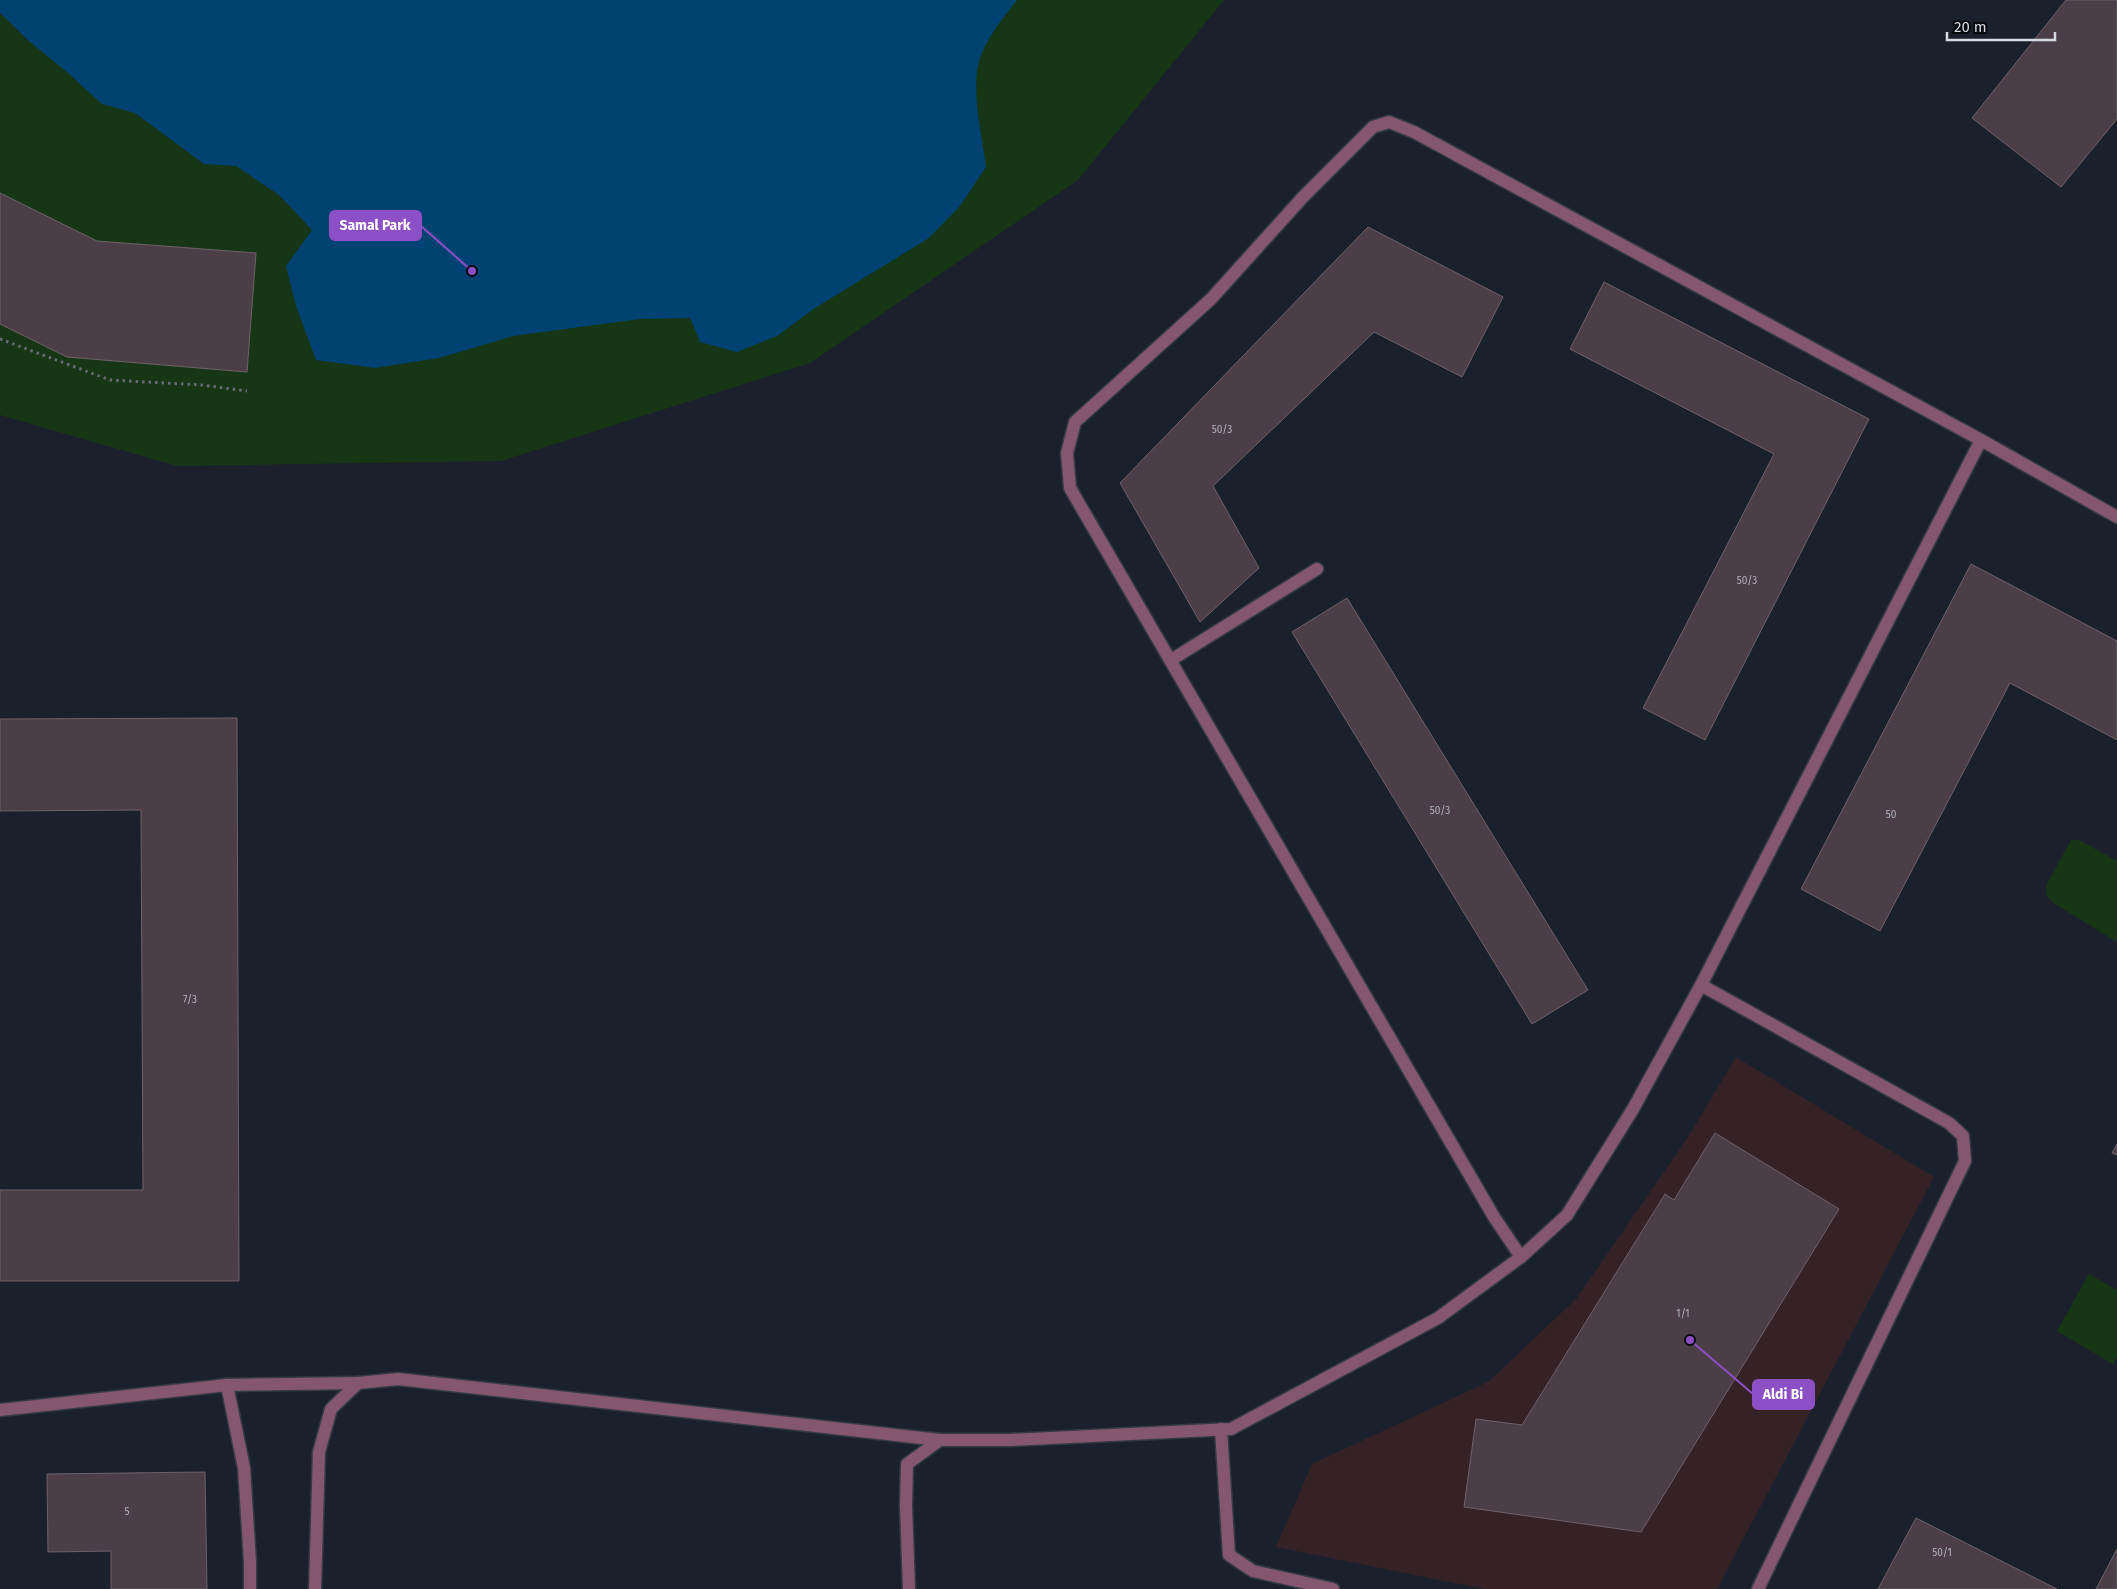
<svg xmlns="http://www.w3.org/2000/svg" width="2117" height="1589" font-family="'Fira Sans',sans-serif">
<rect width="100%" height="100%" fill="#1b212c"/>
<polygon fill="#342227" points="1736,1057 1934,1177 1717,1589 1484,1589 1276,1547 1312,1464 1488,1382 1576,1299 1688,1137"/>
<g fill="#173615">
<polygon points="0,0 1224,0 1078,180 810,363 501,461 177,466 0,415"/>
<polygon points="2071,840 2079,840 2117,861 2117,942 2052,902 2046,895 2047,884"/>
<polygon points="2089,1274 2117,1290 2117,1357 2113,1364 2057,1331"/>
</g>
<path fill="#004271" d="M0,0H1017C1002,20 983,41 978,66C972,95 982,137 986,167L960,206L929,238L815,308L777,336L737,352L700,342L690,318L640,319L513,336L439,358L375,368L316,360L296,306L286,266L312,230L279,195L236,166L204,164L135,113L102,104L68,73L29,41L0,13Z"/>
<g fill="#4c3e47" stroke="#6f616a">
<polygon points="2066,0 2117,0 2117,119 2061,187 1972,118"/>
<polygon points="0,193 97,241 256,253 247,372 67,357 0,324"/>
<polygon points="1368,227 1503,297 1462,377 1374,332 1213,486 1259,568 1200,622 1120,483"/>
<polygon points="1604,282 1869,419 1705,740 1643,708 1774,454 1570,349"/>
<polygon points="1971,564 2117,641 2117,740 2010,683 1880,931 1801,889"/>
<polygon points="1347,598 1588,990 1532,1024 1292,632"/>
<polygon points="237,718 239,1281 0,1281 0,1190 143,1190 141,810 0,811 0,719"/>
<polygon points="1715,1133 1839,1209 1641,1532 1464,1507 1476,1419 1522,1425 1665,1194 1674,1200"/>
<polygon points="2117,1144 2117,1155 2112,1153"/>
<polygon points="205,1472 207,1589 111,1589 111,1551 48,1552 47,1474"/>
<polygon points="1916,1518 2057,1589 1878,1589"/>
<polygon points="2117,1549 2117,1589 2096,1589"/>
</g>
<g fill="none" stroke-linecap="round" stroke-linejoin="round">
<defs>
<g id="minor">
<polyline points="1981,440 1701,985 1633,1109 1567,1215 1521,1257 1494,1217 1070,488 1067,453 1075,422 1211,299 1303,197 1373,127 1389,122 1414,132 1981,440 2117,517"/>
<polyline points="1171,660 1317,569"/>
<polyline points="1701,985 1949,1123 1963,1136 1965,1161 1758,1589"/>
<polyline points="227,1385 358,1383"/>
<polyline points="0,1410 227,1385 244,1468 250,1562 250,1589"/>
<polyline points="1221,1429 1229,1555 1253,1571 1333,1589"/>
<polyline points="315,1589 319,1452 331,1409 358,1383 398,1379 940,1440"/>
<polyline points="909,1589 906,1506 907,1464 940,1440 1010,1440 1231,1429 1438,1318 1521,1257"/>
</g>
</defs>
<use href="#minor" stroke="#353b45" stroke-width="15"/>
<polyline stroke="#666b75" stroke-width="3" stroke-dasharray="2.5 4" stroke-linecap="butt" points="0,339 110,380 202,385 247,391"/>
<use href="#minor" stroke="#85566f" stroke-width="12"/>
</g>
<g text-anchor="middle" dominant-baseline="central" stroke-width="4" stroke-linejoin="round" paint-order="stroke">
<g font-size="10" fill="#b3b2ba">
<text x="1222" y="430">50/3</text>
<text x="1747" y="581">50/3</text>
<text x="1440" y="811">50/3</text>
<text x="1891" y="815">50</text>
<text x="190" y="1000">7/3</text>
<text x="1683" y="1314">1/1</text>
<text x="127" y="1512">5</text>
<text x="1942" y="1553">50/1</text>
</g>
</g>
<path fill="none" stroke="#8d4fc6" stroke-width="2" d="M472 271L421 226M1690 1340L1753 1394"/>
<g fill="#8d4fc6" stroke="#080a0f" stroke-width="2">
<circle cx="472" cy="271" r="5"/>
<circle cx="1690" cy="1340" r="5"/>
</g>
<g fill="#8d4fc6" stroke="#8d4fc6" stroke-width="2">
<rect x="330" y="211" width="91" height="29" rx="5"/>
<rect x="1753" y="1380" width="61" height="29" rx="5"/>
</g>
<g font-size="14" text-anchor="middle" font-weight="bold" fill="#fff">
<text x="375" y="230">Samal Park</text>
<text x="1783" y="1399">Aldi Bi</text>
</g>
<path d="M1947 32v8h108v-8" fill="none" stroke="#d5d9e1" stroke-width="2.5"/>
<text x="1954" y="32" font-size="15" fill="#d5d9e1" stroke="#080a0f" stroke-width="4" paint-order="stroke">20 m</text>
</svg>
